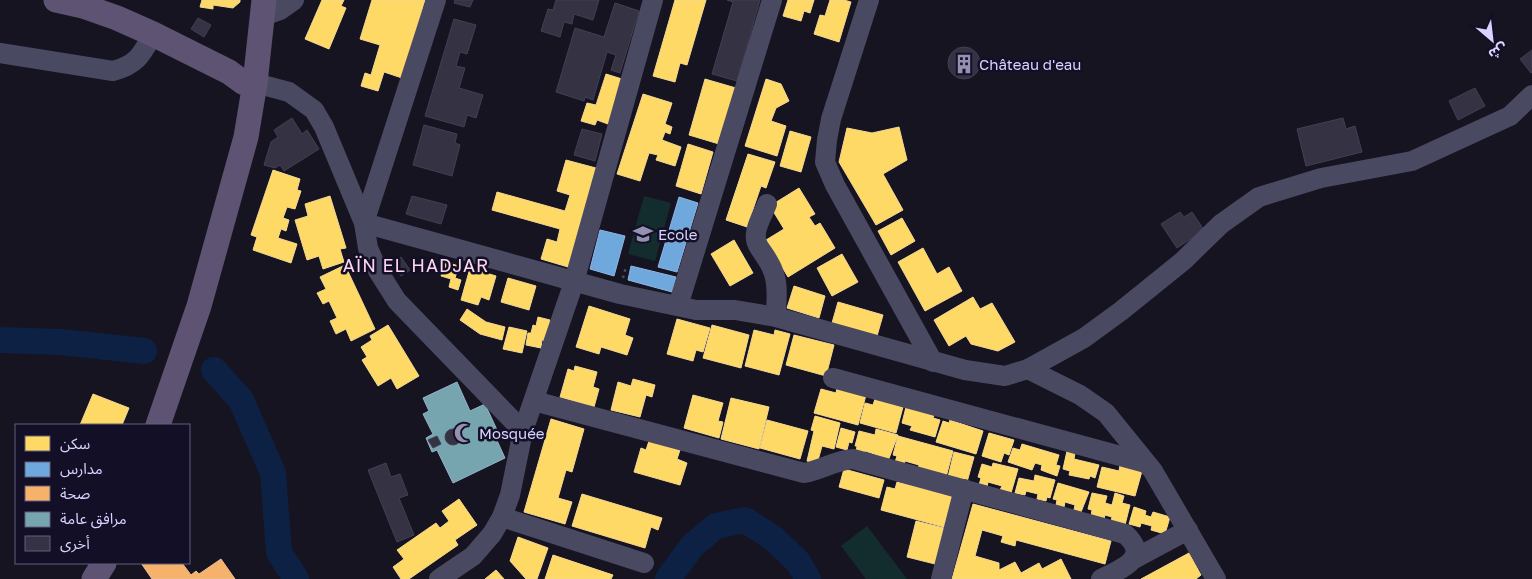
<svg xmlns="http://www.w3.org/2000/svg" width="1532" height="579" font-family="'Golos Text','Noto Sans Arabic',sans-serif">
<rect width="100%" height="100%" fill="#161421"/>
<g fill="#132c2d">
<polygon points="644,196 671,203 655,261 628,254"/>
<polygon points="867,526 907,579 866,579 841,546"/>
</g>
<g fill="#ffd966" stroke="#f4d894">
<polygon points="202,0 240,0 240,2 233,8 213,5 213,9 200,7"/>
<polygon points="322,0 344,0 341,6 346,8 329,49 305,39"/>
<polygon points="372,0 425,0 402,78 384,72 378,91 361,86 365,73 371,75 380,45 360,39"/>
<polygon points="675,0 706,0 687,65 680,63 675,82 653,76"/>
<polygon points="788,0 814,0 810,13 804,11 801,21 783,16"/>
<polygon points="830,0 844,0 851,2 839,42 814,34 820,15 825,16"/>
<polygon points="606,74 622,79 608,124 597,120 595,125 581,121 587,103 596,105"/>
<polygon points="705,79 736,88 719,144 689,135"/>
<polygon points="766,79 781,84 789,101 776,108 771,121 786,126 777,156 745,146"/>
<polygon points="643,94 672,103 665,124 672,127 670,134 665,132 662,140 681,147 675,166 656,160 658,155 649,153 640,181 617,174"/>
<polygon points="899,127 907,160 883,174 903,210 876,225 839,162 847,128 872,133"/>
<polygon points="790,131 811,137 801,172 780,166"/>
<polygon points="688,144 713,152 701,194 676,186"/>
<polygon points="748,154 775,162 766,188 761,186 747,227 726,220"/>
<polygon points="566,160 596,168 568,267 541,259 547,239 557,242 560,229 492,210 497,192 565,211 570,195 557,191"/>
<polygon points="273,170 300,179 297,190 301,191 295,209 287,207 283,218 289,220 286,231 281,229 278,238 297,244 291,263 253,250 257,237 251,235"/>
<polygon points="799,188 815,214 809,217 815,226 820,223 835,248 788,277 766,240 784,229 770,206"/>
<polygon points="330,196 346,248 340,249 344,262 323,269 319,256 307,260 295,220 308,216 305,204"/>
<polygon points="902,218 915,241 891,255 878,231"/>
<polygon points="734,240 753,273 730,286 711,254"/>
<polygon points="923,248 937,274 949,267 962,291 925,311 898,262"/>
<polygon points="842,254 858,282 832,296 817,268"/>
<polygon points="445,262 459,266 455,278 461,280 458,290 449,287 451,279 441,276"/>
<polygon points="345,265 375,329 351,341 346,329 336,334 330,321 337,318 329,301 323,304 317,293 326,289 320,277"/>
<polygon points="470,268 496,276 489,300 481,297 478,305 461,300"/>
<polygon points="508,278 536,286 529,310 501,302"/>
<polygon points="794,286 825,296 819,318 787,308"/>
<polygon points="973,297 980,309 992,303 1015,342 998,351 971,344 966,336 949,346 934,320"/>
<polygon points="838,302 883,315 877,336 832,323"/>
<polygon points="589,306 630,319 625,335 633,338 627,355 601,347 599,354 576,347"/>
<polygon points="467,309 486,322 505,327 502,340 480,334 460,320"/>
<polygon points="538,317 550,320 546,341 542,340 541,348 526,345 528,333 531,333 533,325 536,326"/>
<polygon points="677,319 710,328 703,352 696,350 693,361 667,354"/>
<polygon points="388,325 419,376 397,389 391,378 378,386 362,360 367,357 361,347 372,340 370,336"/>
<polygon points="712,325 749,335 741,368 703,358"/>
<polygon points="509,327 527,331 522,353 503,349"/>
<polygon points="754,330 774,335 775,330 790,334 779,375 745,366"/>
<polygon points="794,335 834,345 826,376 786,365"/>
<polygon points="575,366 597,372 593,387 599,389 594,407 560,397 568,369 574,371"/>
<polygon points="633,379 655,385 652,397 646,395 640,417 611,410 618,382 631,386"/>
<polygon points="837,388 866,395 858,425 814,413 821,389 836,393"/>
<polygon points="93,394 129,408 122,425 80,425"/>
<polygon points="693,395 723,403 718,421 723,422 719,438 684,428"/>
<polygon points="731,398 769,407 759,449 721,439"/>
<polygon points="875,399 903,407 896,433 860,423 865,403 873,405"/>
<polygon points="906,407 934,416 933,418 940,420 935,437 910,430 912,426 902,423"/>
<polygon points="815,416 840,423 834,449 822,446 817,464 807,461 814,431 811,430"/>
<polygon points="551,419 584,429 572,472 566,470 558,498 572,502 565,524 524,512"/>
<polygon points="767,420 808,431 800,459 760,448"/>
<polygon points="950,420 983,431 976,454 936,442 943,421 949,423"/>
<polygon points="841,428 855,432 852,443 849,442 847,450 836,447"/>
<polygon points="876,429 898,435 888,461 876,458 877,455 865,451 864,454 856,452 857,446 855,446 859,431 875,435"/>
<polygon points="989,433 1014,440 1009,455 1004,453 1001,462 982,456"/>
<polygon points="898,436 953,451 946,477 918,469 919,465 905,461 904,465 895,462 897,456 893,455"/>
<polygon points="649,441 680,450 677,459 687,463 680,485 634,472 641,448 646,450"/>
<polygon points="1022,444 1059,455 1056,465 1060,466 1057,476 1041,470 1042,465 1035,463 1032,470 1008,462 1013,448 1020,450"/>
<polygon points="1067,451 1075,453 1074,459 1099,465 1095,478 1090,476 1089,479 1069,475 1070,471 1063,469"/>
<polygon points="954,452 974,457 967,482 948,477"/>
<polygon points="993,463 1018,469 1011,493 1000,490 1002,486 988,482 987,487 979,485 981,478 978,477 982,464 992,467"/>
<polygon points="1120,465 1142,471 1135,496 1097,487 1102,467 1119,471"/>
<polygon points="844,469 884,480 879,498 839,487"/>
<polygon points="1035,475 1055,480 1050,498 1047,497 1046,501 1037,499 1038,494 1026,491 1025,495 1015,493 1019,478 1034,481"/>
<polygon points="897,482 952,496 944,527 881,510 887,487 895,489"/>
<polygon points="1058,483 1089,492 1081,512 1074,510 1075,505 1065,502 1064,507 1056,505 1057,500 1053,499"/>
<polygon points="1092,493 1107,496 1105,503 1112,505 1115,493 1124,496 1122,503 1130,505 1125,525 1111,521 1112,517 1105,515 1104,519 1091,516 1092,510 1088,509"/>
<polygon points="582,494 662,518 658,530 651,527 645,548 572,526"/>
<polygon points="459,499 477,525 455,540 458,545 409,579 401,579 393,567 404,559 397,550 436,523 440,528 449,521 442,511"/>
<polygon points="973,504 1111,541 1105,564 1016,540 1015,546 1001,542 1003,536 982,530 975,556 999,563 999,570 1015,562 1021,573 1039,563 1042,569 1061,559 1071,579 952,579"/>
<polygon points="1134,507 1146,511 1145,515 1151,517 1153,512 1170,517 1165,534 1151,530 1152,526 1141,523 1140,527 1129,524"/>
<polygon points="916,521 944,528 935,564 907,557"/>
<polygon points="518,537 548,548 537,579 526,579 510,561"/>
<polygon points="1189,553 1201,575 1196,579 1141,579"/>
<polygon points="553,555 613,575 611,579 545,579"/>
<polygon points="496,570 504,579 485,579"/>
</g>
<g fill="#6fa8dc" stroke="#8fb5e6">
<polygon points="679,197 698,203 677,272 658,267"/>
<polygon points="600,230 625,236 614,276 590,269"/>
<polygon points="631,266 676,277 672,292 628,280"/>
</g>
<polygon fill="#f6b26b" stroke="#edbc97" points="221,559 235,579 152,579 141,563 182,563 191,575 196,571 199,574"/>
<polygon fill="#76a5af" stroke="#94b3c7" points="457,382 470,411 485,404 498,432 494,434 505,458 453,483 437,450 432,452 426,438 433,434 423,414 429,411 423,398"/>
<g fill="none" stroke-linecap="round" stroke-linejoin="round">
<g stroke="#0d2144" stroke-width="26">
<polyline points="0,340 61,342 144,351"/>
<polyline points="214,370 241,400 273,473 279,552 296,579"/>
<polyline points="668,579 693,545 716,526 745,520 773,538 798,562 808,579"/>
</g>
</g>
<g fill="#343243" stroke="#433f54">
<polygon points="455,0 473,0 470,7 454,3"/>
<polygon points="556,0 599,0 593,20 574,14 572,24 564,22 560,37 541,31 548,9 553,10"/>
<polygon points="727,0 760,0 737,81 712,74 733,2"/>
<polygon points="615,3 639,11 620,73 611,70 616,55 607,52 593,100 585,97 584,101 556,92 575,28 604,37"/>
<polygon points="198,18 211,25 204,37 191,29"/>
<polygon points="454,19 476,25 467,54 460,52 456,66 465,68 459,88 483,95 476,118 467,115 464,127 425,116"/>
<circle cx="964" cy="63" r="16"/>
<polygon points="1532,50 1532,72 1531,73 1520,59"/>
<polygon points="1475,88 1485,106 1458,120 1449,101"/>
<polygon points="292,118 302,134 307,130 319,149 284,171 280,165 275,168 264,165 271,142 278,137 274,130"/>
<polygon points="1343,118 1346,129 1355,126 1362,152 1306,166 1297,129"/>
<polygon points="424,125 457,134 455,143 460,145 452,176 413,165"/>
<polygon points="582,129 602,134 595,161 574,155"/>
<polygon points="412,196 447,205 441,224 406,214"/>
<polygon points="1180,212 1184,217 1192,212 1204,230 1177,248 1161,224"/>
<polygon points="401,257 410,270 401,276 396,270 394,271 390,265"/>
<circle cx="453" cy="437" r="8"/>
<polygon points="437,436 441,444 433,448 428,440"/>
<polygon points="386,463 391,477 400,474 408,495 399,498 414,535 397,542 368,470"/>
</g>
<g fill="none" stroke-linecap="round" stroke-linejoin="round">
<polyline stroke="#44505f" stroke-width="2.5" stroke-dasharray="2.5 4" stroke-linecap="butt" points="623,278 626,267"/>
<g stroke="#4a4962" stroke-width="20">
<polyline points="436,0 364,223 620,294 696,310 735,310 776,317 965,370 1005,376 1028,369 1084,338 1121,311 1183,261 1221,224 1259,197 1321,178 1412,161 1510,116 1532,95"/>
<polyline points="869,0 831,119 827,140 825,162 835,185 933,362"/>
<polyline points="263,16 280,10 294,0"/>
<path d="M0,53L113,71C137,65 142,54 153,34"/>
<polyline points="255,83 289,92 314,110 324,127 364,223 368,248 378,271 397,301 523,431"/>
<path d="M767,204C762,217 750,234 759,247C764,255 770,262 773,271C779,285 776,302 776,317"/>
<polyline points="678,306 772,0"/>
<polyline points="1028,369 1080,395 1106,413 1153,471 1216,579"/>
<polyline points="833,378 1146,463"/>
<path d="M534,401L804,473C821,470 836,460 853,459L1125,534C1152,558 1121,569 1101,579"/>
<polyline points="502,517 644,563"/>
<polyline points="1134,559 1188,530"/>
<polyline points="439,579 473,556 492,534 502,517 510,495 523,431 574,282 653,0"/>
<polyline points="941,579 964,489"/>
</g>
<g stroke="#5e5373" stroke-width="25">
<polyline points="56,0 83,6 117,18 153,34 229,72 244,83 255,83"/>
<polyline points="158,425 199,306 246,137 255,83 264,0"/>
<polyline points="94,579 104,563"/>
</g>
</g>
<defs>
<symbol id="building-bare" viewBox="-9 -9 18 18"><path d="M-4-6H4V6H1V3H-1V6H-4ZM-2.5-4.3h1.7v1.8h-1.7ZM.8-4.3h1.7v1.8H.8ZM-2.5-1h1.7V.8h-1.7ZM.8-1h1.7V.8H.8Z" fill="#9591b1" stroke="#130f26" stroke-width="2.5" paint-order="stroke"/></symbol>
<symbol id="school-bare" viewBox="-9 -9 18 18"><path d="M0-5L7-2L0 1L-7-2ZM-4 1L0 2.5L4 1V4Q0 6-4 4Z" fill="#9591b1" stroke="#130f26" stroke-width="2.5" paint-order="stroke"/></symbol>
<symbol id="mosque-bare" viewBox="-9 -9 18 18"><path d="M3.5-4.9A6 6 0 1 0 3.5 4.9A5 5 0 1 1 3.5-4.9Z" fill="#9591b1" stroke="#130f26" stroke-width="2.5" paint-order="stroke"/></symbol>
</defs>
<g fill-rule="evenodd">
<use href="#building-bare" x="950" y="50" width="28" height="28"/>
<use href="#school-bare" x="629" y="220" width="28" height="28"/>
<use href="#mosque-bare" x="450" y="419" width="28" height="28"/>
</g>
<g text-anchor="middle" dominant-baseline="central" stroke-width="5" stroke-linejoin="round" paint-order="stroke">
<g font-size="15" fill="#d9d4ff" stroke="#130f26" text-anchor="start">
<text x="979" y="64">Château d'eau</text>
<text x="658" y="234">Ecole</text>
<text x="479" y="433">Mosquée</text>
</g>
<g font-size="18" letter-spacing="1" fill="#ffd6f0" stroke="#130f26">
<text x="416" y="265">AÏN EL HADJAR</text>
</g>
</g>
<rect x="15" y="424" width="175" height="140" fill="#130f26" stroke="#625e7d"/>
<rect x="25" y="436" width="25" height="15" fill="#ffd966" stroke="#625e7d"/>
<text x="60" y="449" font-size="15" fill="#d9d4ff">سكن</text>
<rect x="25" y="462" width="25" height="15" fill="#6fa8dc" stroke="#625e7d"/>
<text x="60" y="474" font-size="15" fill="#d9d4ff">مدارس</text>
<rect x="25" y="486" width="25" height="15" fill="#f6b26b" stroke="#625e7d"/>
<text x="60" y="499" font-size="15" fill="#d9d4ff">صحة</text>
<rect x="25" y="512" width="25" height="15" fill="#76a5af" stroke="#625e7d"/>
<text x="60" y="524" font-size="15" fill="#d9d4ff">مرافق عامة</text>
<rect x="25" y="536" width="25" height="15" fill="#343243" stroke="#625e7d"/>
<text x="60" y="549" font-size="15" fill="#d9d4ff">أخرى</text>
<g transform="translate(1492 40) rotate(152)" stroke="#130f26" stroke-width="4" paint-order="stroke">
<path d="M0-4L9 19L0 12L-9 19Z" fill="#d9d4ff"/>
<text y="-8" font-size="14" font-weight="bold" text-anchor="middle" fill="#d9d4ff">ش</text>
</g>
</svg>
